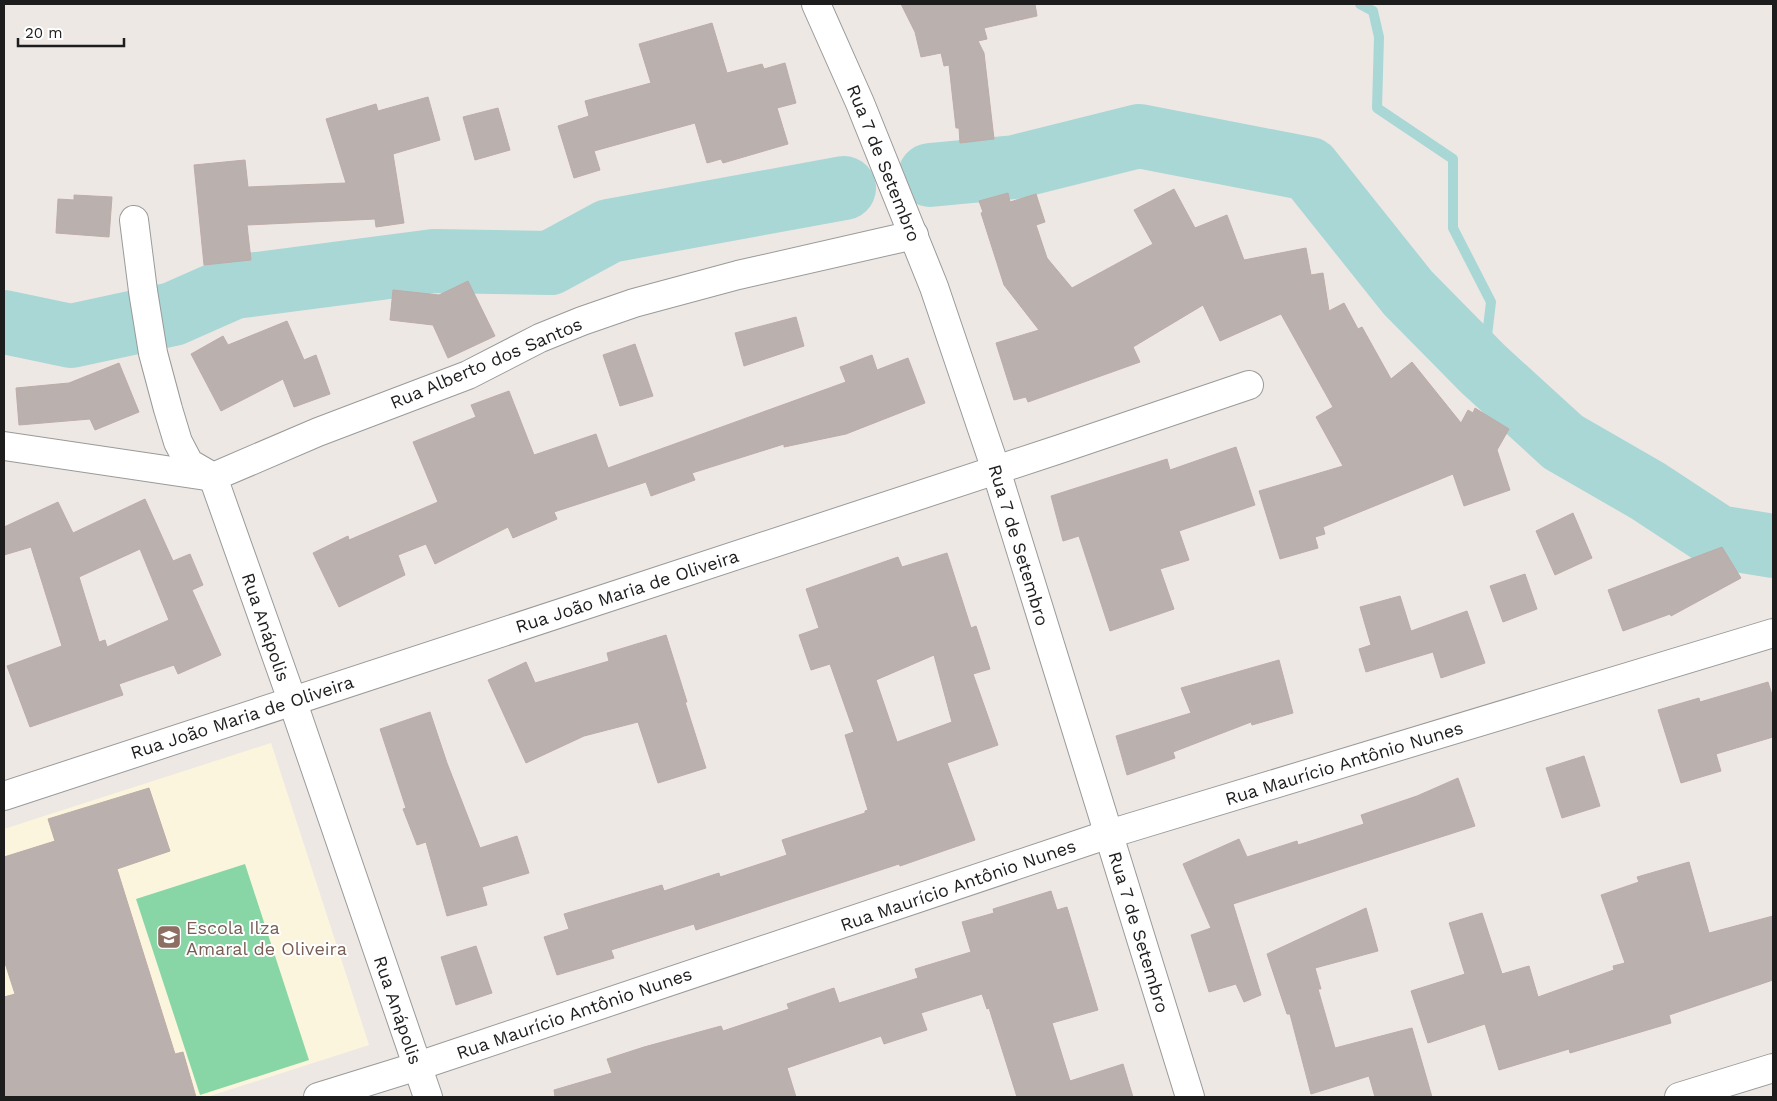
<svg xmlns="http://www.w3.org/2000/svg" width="1777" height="1101" font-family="'Work Sans',sans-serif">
<rect width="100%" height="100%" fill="#ede8e4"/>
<polygon fill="#fcf5de" points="271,743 369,1045 207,1097 4,1097 4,829"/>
<polygon fill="#88d6a5" points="245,864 309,1060 200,1095 136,899"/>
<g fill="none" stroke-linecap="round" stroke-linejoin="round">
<polyline stroke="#a8d7d6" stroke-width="10" points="1360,4 1373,11 1379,37 1377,108 1453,159 1453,228 1491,302 1483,369"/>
<g stroke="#a8d7d6" stroke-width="64">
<polyline points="930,175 1015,167 1139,136 1309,169 1408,293 1483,369 1563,442 1648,491 1718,537 1773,546"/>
<polyline points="4,322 71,336 173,314 234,287 434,261 550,263 609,231 844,188"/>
</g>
</g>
<g fill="#bab0ad" stroke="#beaca8" fill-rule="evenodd">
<polygon points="901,4 1035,4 1037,16 984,28 987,39 978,41 984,53 994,139 960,143 959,128 956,128 949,65 944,66 941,53 921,57 915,32"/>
<polygon points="712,23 727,73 762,64 764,69 785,63 796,103 777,108 788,144 723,163 721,159 707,163 695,123 594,151 600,170 574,178 558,126 589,116 585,101 651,83 639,44"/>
<polygon points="428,97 440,140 393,154 404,223 376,227 375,219 247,225 251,260 204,265 194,165 245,160 248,187 346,183 326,119 376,104 378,111"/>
<polygon points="498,108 510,150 475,160 463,117"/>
<polygon points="1174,189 1195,228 1227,215 1244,260 1306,248 1311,275 1323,273 1329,311 1344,303 1358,329 1362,327 1391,379 1412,362 1461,423 1468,410 1473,413 1475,408 1509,429 1497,450 1510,490 1464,506 1453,474 1323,527 1325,534 1315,537 1318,548 1280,559 1259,491 1343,466 1316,417 1333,407 1281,314 1220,341 1203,305 1133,347 1140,362 1028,402 1026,397 1014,400 996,343 1039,330 1004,285 981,213 983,212 979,201 1008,193 1010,202 1036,194 1045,222 1036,225 1047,258 1072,288 1153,244 1134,210"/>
<polygon points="74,195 112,197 109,237 56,233 58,199 74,200"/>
<polygon points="468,281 495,336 448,358 433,325 390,320 393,290 439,295"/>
<polygon points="796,317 804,346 744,366 735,333"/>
<polygon points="287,321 304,360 316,355 330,394 294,407 283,379 221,411 191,354 223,336 228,345"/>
<polygon points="635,344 653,396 620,406 603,355"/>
<polygon points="872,355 877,370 908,358 925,403 846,434 784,447 784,444 692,473 695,480 651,496 646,482 554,512 557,519 513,538 508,527 435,564 426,544 398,555 405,575 339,607 313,553 348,536 349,540 438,502 413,442 476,417 471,405 509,391 534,455 596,434 608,468 846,382 840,367"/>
<polygon points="119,363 139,412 95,430 90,419 19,425 16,388 69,383"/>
<polygon points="1236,447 1255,505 1179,531 1189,560 1160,569 1174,609 1110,631 1079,536 1063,541 1051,496 1167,459 1170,470"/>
<path d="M145,499L173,561L190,554L203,585L192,590L221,655L178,674L174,665L119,684L123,695L30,727L7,666L62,646L31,547L4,555V527L58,502L73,533ZM140,549L169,620L107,647L105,640L99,642L79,577Z"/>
<polygon points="1573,513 1592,558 1555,575 1536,531"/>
<polygon points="1722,547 1741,578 1671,616 1670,614 1623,631 1608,590"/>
<path d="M947,553L971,628L976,626L990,669L973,674L998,745L947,763L975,840L923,858L900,866L899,864L696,930L694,924L611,950L614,958L557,975L544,937L569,929L564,914L662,885L664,891L719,873L720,877L787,855L782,840L865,813V811L868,810L845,735L854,732L830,664L811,670L799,635L819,628L806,589L898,557L902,567ZM934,655L952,722L897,742L876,680Z"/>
<polygon points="1525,574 1537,609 1503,622 1490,586"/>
<polygon points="1400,596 1411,631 1467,611 1485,663 1441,678 1433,652 1366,672 1359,649 1371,645 1360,607"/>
<polygon points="666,635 687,702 685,702 706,768 658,783 638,722 584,736 526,763 488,680 526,662 535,683 609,661 607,653"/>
<polygon points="1279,660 1293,713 1252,725 1251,722 1173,752 1175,758 1127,775 1116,736 1191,713 1181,688"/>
<polygon points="1768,682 1773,698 1773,737 1716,754 1721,771 1681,783 1658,710 1699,698 1700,702"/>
<polygon points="430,712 447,763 480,848 517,836 529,873 482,887 487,905 447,916 426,842 417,845 403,809 406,808 380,729"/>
<polygon points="1584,756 1600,806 1562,818 1546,768"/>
<polygon points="1458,778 1475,826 1233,904 1261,995 1244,1002 1236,984 1209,992 1191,935 1211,928 1183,864 1239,839 1247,857 1297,841 1298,845 1364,824 1361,815 1417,796"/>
<polygon points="149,788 170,851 117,869 175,1054 183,1052 196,1097 4,1097 4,997 15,994 4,960 4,857 55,841 48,819"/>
<polygon points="1689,862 1709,933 1773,916 1773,980 1669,1015 1671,1023 1570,1053 1569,1049 1499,1070 1485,1024 1428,1043 1411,991 1465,974 1449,923 1482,913 1502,974 1529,966 1538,997 1614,970 1613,966 1625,963 1601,895 1639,882 1637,877"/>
<polygon points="1051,891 1057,910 1067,907 1098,1010 1052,1023 1070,1081 1123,1064 1133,1097 1017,1097 989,1008 987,1009 982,994 921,1013 927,1030 884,1044 881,1036 787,1068 796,1097 555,1097 554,1090 612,1073 607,1059 644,1047 721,1026 723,1031 789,1009 787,1004 834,988 839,1003 918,978 915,969 971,952 962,922 994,913 993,909"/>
<polygon points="1366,908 1378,951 1315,968 1321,989 1318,989 1335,1048 1412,1028 1432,1097 1375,1097 1369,1076 1311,1094 1290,1014 1287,1014 1267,954"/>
<polygon points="476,946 492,993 456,1005 441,957"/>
</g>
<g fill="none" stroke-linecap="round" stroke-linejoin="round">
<defs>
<g id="minor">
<polyline points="816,4 860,103 934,287 996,470 1190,1097"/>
<polyline points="134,220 143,291 153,353 168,409 178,442 189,463 213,477 292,700 428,1097"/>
<polyline points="4,446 213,477 318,432 468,375 540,338 582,321 634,303 738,275 914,235"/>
<polyline points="4,796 1060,449 1249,385"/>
<polyline points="318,1097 418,1066 1109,834 1773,633"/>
<polyline points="1679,1097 1773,1068"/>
</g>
</defs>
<use href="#minor" stroke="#9a9a9a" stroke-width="30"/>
<use href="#minor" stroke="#fff" stroke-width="28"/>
</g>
<defs>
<symbol id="school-square" viewBox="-11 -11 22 22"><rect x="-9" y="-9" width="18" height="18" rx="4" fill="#8d6e63" stroke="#fff"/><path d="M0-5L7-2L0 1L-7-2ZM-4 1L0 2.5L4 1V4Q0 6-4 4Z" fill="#fff"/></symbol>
</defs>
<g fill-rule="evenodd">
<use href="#school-square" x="155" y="923" width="28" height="28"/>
</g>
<g text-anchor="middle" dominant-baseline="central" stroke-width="4" stroke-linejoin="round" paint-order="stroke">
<g font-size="18" fill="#1d1d1d" stroke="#fff">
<text transform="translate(884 163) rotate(68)">Rua 7 de Setembro</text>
<text transform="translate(486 363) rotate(-23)">Rua Alberto dos Santos</text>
<text transform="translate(1019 545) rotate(73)">Rua 7 de Setembro</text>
<text transform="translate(627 591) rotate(-18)">Rua João Maria de Oliveira</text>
<text transform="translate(266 627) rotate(71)">Rua Anápolis</text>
<text transform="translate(242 717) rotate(-18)">Rua João Maria de Oliveira</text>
<text transform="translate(1344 763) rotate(-17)">Rua Maurício Antônio Nunes</text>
<text transform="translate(958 885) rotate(-19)">Rua Maurício Antônio Nunes</text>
<text transform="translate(1139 932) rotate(73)">Rua 7 de Setembro</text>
<text transform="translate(398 1010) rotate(71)">Rua Anápolis</text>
<text transform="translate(574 1013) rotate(-19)">Rua Maurício Antônio Nunes</text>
</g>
<g font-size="18" fill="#785e54" stroke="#fff" text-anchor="start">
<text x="186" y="927">Escola Ilza<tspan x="186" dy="21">Amaral de Oliveira</tspan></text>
</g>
</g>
<rect width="1777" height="1101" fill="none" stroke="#1d1d1d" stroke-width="10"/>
<path d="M18 38v8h106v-8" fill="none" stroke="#1d1d1d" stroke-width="2.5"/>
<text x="25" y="38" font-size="15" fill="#1d1d1d" stroke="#ffffff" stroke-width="4" paint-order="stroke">20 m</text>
</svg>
